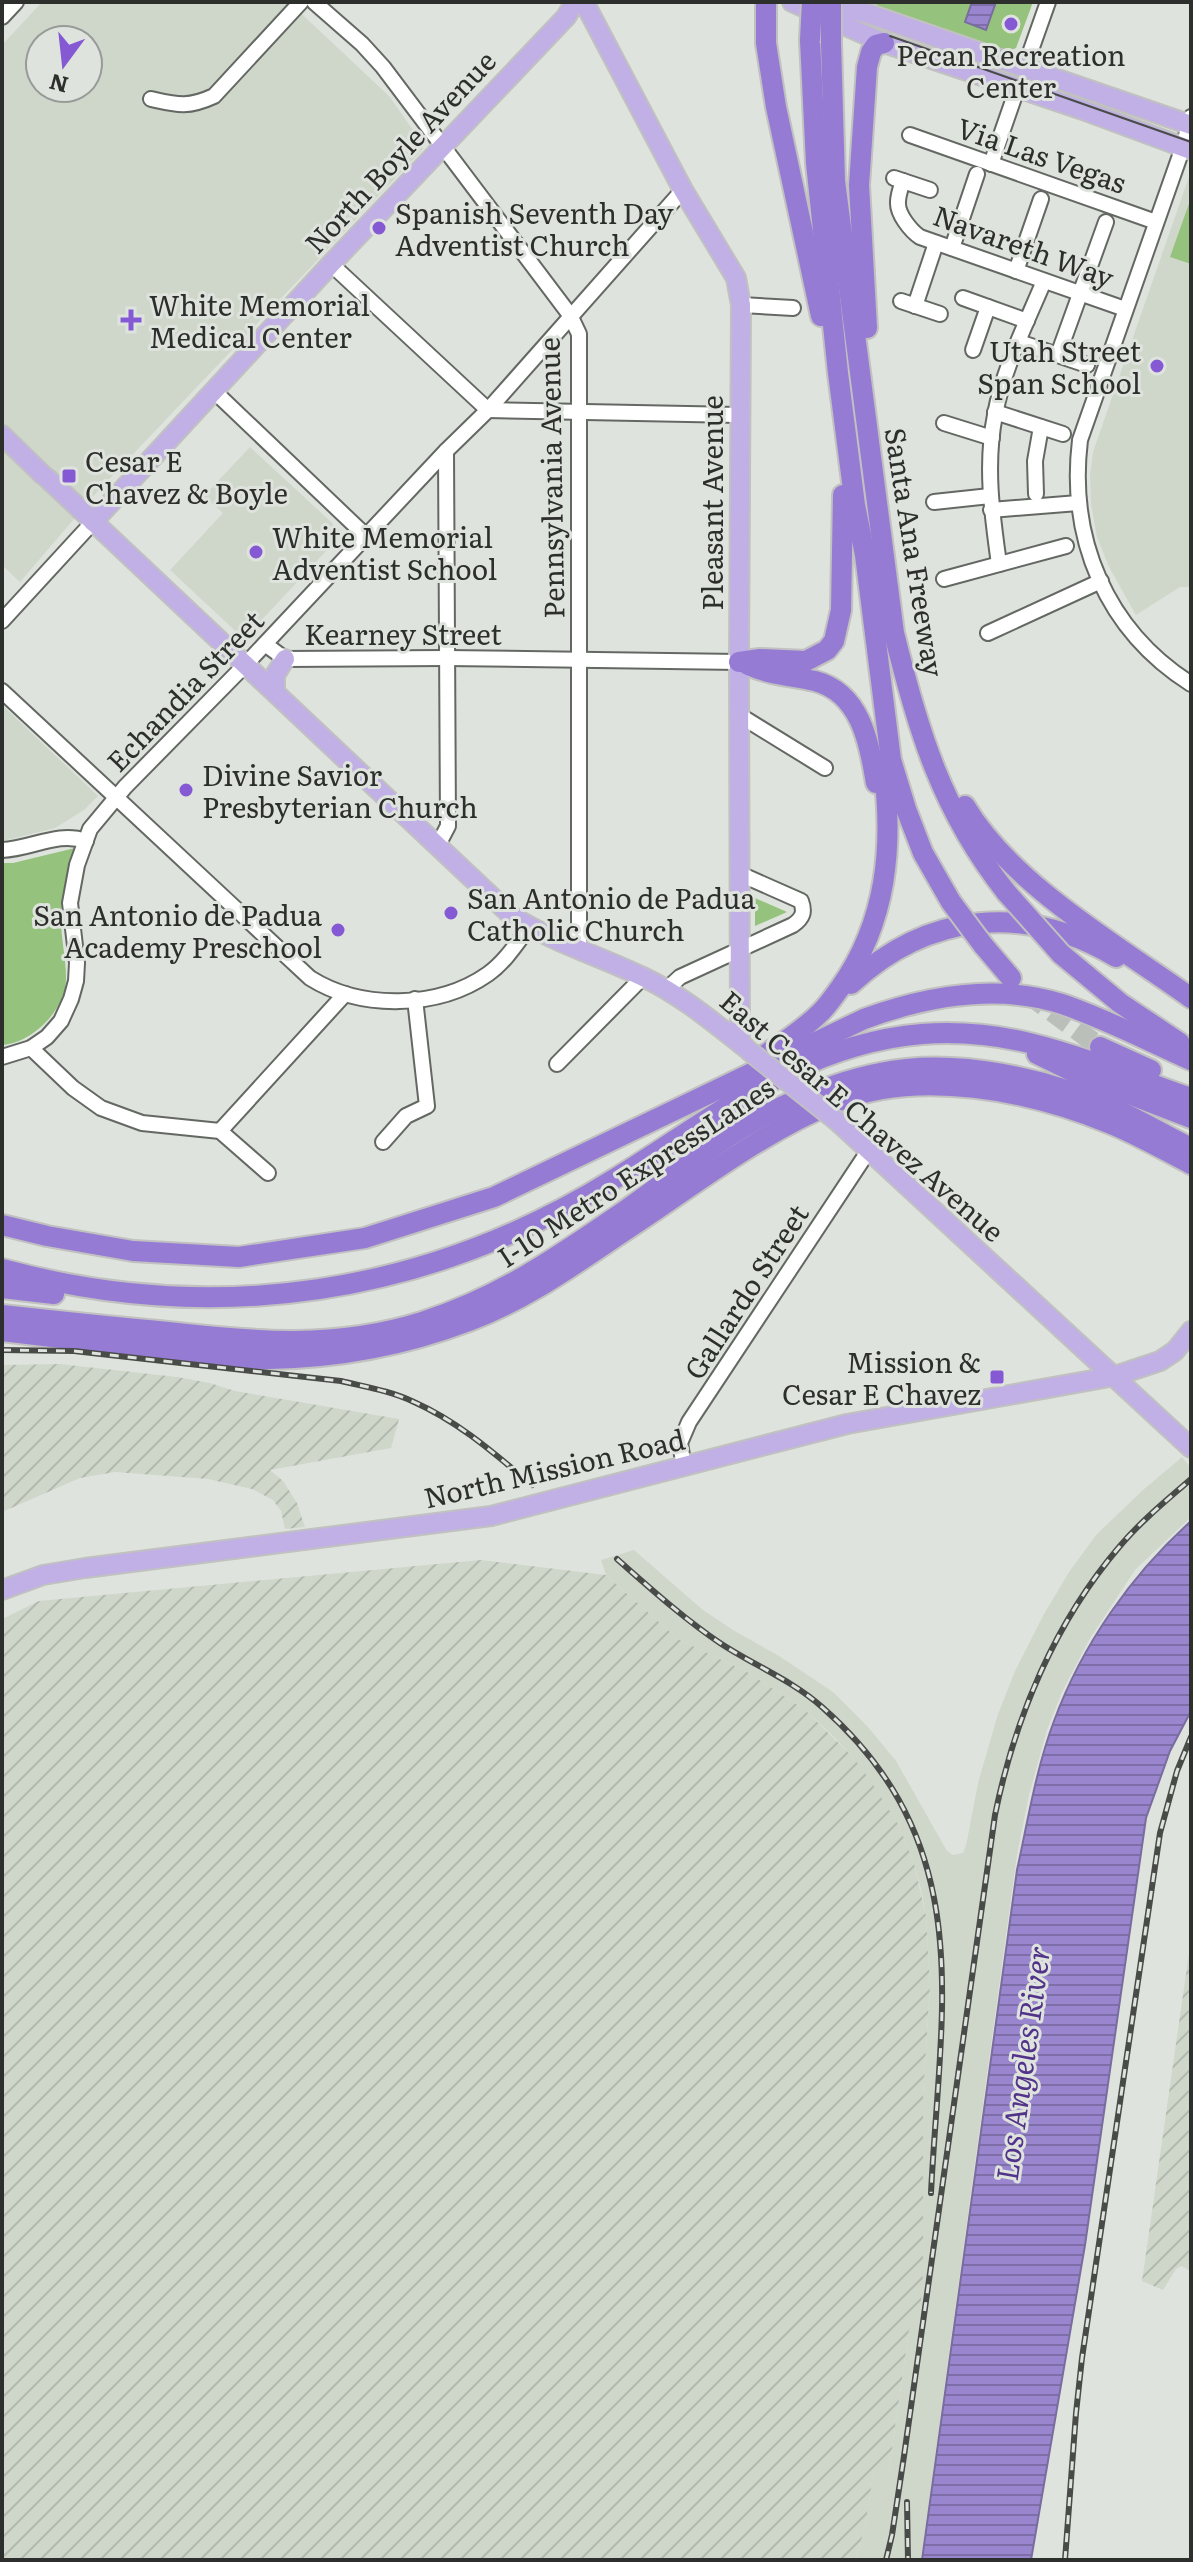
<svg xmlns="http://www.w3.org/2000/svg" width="1193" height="2562" font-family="Literata,serif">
<defs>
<pattern id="industrial-furrows" width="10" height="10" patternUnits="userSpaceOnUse" patternTransform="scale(2)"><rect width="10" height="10" fill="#cfd7ca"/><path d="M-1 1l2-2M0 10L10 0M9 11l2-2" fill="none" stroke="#b2b9ae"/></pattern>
<pattern id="water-rules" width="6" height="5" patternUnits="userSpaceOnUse" patternTransform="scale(2)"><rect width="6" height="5" fill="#9a86cf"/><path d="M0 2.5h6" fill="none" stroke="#7e6ea8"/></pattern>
</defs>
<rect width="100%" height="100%" fill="#dfe3dd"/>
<g fill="#cfd7ca" fill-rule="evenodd">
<path d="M42,2H289L389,96L423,144V149L98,491L20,582L2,565V45ZM40,40H88V88H40Z"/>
<polygon points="1191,171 1191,587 1180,587 1136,615 1109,567 1097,537 1091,504 1090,476 1093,452"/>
<polygon points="250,447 343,533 244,639 170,570 223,513 204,496"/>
<polygon points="2,705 98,796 84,810 55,828 7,840 2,840"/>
<polygon points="1182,1457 1191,1468 1191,1517 1135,1570 1089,1640 1062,1692 1047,1730 1029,1795 1017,1855 994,2023 921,2560 855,2560 865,2528 874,2467 889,2469 909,2330 923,2274 923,2099 930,1985 926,1916 922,1894 914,1863 898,1824 852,1756 833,1736 805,1710 749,1673 678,1639 606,1575 601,1560 634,1550 703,1610 733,1630 779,1656 833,1692 868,1727 896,1761 947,1851 953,1855 963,1853 966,1846 978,1783 998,1714 1015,1671 1044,1614 1069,1572 1096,1535 1143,1490"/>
</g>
<g fill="url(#industrial-furrows)">
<polygon points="60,1364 177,1377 210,1383 235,1391 399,1419 391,1448 270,1470 283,1481 297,1503 305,1527 285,1529 281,1511 273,1500 252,1489 208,1479 115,1472 80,1478 2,1512 2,1365"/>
<polygon points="481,1560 606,1575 678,1639 749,1673 805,1710 852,1756 870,1780 898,1824 914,1863 926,1916 930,1985 923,2099 923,2274 920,2315 909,2330 889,2469 874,2468 865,2528 855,2560 2,2560 2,1619 39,1601"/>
<polygon points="1191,1939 1191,2265 1189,2270 1181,2266 1176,2269 1163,2290 1142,2281"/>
</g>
<g fill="#95c27c">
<polygon points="878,2 1033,2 1016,48 1009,51 876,5"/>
<polygon points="1191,198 1191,264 1170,257"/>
<path d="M75,848C70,866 64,885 62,903C58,928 66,953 66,978C66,1009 33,1043 2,1045V863H13Z"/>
<polygon points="755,898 787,912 755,926"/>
</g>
<g fill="url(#water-rules)" stroke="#796c9e" stroke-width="2">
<polygon points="972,2 996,2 986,30 965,22"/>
<path d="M1191,1521V1711L1170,1751L1146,1818L1085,2245L1031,2560H922L1017,1870C1028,1820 1036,1769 1054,1721C1082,1645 1131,1575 1191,1521Z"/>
</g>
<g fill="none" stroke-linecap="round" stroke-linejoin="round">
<polyline stroke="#bbbfba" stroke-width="20" stroke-dasharray="20 10" stroke-linecap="butt" points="1028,994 1100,1047"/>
<defs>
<g id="minor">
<polyline points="314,2 362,44 383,67 570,315 579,334 579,950"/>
<polyline points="2,17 16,2"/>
<polyline points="1025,67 1048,2"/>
<path d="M151,99C178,105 188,108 214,96L301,2"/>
<path d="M1191,117L1183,147L1080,440C1068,539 1106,630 1191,684"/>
<polyline points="910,135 1156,222"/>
<polyline points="991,164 1017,89"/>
<polyline points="894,178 930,190"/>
<path d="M903,181C901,187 898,195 898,202C897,214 911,231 920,237L1125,309"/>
<polyline points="952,248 977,174"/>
<polyline points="331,264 488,410 739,415"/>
<polyline points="1016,271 1041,199"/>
<polyline points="963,298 1027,321"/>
<polyline points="901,301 940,314"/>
<polyline points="741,305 793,308"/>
<polyline points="915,306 936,243"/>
<polyline points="1019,342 1087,365"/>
<polyline points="973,350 988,307"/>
<polyline points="1058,355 1106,222"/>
<polyline points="215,392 366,536"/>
<polyline points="995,412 1063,434"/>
<polyline points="944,423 992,438"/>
<polyline points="1036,494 1035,461 1041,427"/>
<polyline points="934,502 990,496"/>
<polyline points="991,510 1078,503"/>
<path d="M999,564C992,514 985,465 995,415C1003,369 1026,324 1044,281"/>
<polyline points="944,579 1066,546"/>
<polyline points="2,621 93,522"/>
<polyline points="988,633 1101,581"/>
<polyline points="265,644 285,659 446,658 739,662"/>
<path d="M2,691L310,978C361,1010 438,1009 488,974C505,962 517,943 529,927"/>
<polyline points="739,715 825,768"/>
<polyline points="438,845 448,826 446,451"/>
<path d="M2,850C32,849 57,831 86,841"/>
<path d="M667,989L680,977L793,925C803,918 805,912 801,901L740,874"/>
<polyline points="31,1048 73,1088 101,1108 142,1123 220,1131 268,1173"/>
<polyline points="2,1057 31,1048 47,1037 61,1021 71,999 76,981 77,963 70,903 77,865 90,829 125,787 246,664 446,451 488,410 683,190"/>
<polyline points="557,1064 643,977"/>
<polyline points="220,1131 345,994"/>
<polyline points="383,1142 406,1116 427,1106 415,999"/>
<polyline points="684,1467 680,1443 689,1422 869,1150"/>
</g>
<g id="major">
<polyline points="584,2 683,190 736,278 741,305 739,662 740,1043"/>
<polyline points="792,2 884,43 1083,110 1191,150"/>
<polyline points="822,2 869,14 1191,125"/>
<polyline points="2,435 43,475"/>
<path d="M47,478L512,916C553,942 599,956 643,977C681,995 713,1022 746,1048"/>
<polyline points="93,522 331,264 566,17 575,2"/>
<polyline points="275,691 275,675 285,659"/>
<polyline points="837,1121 1191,1448"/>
<polyline points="2,1590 43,1575 85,1568 491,1516 847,1424 1115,1376 1160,1361 1175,1351 1191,1331"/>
</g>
<g id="highway">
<polyline points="766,2 766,43 776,107 821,316"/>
<polyline points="810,40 816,163 838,373 855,505 865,555 891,760 906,809 923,853 951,902"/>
<path d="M831,43L835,181L894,633C918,731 942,811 1006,892"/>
<polyline points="867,328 859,185 867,67 871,52 876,45 884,43"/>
<polyline points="739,662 760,659 806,661 827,650 834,641 841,610 843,495"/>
<path d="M748,665C770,675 792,676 815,681C861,693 869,743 876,783"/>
<path d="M965,806C1012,885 1117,945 1191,998"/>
<polyline points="983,945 1011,978"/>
<polyline points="1061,954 1120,1003 1180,1043"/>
<path d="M851,984C928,912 1026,903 1116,957"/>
<polyline points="1100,1047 1151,1070"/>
<polyline points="1037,1054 1082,1076 1191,1118"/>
<path d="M763,1056C783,1043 804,1029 821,1012C828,1005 834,996 840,988C887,922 894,845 883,766"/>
<path d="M2,1225L47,1236L133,1251L239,1257L365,1238L494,1197L864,1019C927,996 996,983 1062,1004C1106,1019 1148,1041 1191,1060"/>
<path d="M2,1269C216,1327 428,1295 616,1178C715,1117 801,1044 922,1034C1024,1026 1099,1067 1191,1098"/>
<polyline points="2,1288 54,1294"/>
<path d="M2,1315C57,1321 112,1327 168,1332C255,1342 336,1349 422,1322C500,1297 556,1258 623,1212C674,1176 726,1133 783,1106C814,1092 847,1079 880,1073C955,1057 1048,1078 1117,1110C1142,1121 1166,1136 1191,1148"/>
<path d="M2,1331C55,1337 108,1344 161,1350C197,1354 233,1359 269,1359C337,1358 406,1345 469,1321C528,1299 578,1262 629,1228C696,1184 762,1132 836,1102C919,1068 1031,1091 1111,1124C1138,1135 1164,1150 1191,1164"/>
</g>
</defs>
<use href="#minor" stroke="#646863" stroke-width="18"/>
<use href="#major" stroke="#c0c1c0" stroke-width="22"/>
<use href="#highway" stroke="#c0c1c0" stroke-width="24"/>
<use href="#minor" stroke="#fff" stroke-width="14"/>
<use href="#major" stroke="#c0b0e5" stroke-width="18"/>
<use href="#highway" stroke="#967bd4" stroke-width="20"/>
<polyline stroke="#484b48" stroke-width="2" points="890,36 1191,142"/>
<defs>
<g id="rail">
<path d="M2,1350L74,1351L341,1381C366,1387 391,1391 414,1402C459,1422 495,1454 532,1485"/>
<path d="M617,1559C650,1588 683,1618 720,1643C753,1665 792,1680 822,1707C980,1846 940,2008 931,2193"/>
<polyline points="907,2502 908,2560"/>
<path d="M886,2560L892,2535L904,2456L995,1815C1015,1717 1055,1622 1120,1546C1141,1521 1167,1500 1191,1479"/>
<polyline points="1065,2560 1076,2413 1082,2358 1160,1833 1177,1771 1191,1737"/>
</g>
</defs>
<use href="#rail" stroke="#484b48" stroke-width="6"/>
<use href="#rail" stroke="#dfe3dd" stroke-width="3" stroke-dasharray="9" stroke-linecap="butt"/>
<defs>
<polyline id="major-bridge" points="748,1050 837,1121"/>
<g id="highway-bridge">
<polyline points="810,40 812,2"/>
<polyline points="831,43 831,2"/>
<polyline points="1006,892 1061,954"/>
<polyline points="951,902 983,945"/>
</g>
</defs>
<use href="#major-bridge" stroke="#c0c1c0" stroke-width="22" stroke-linecap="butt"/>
<use href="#highway-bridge" stroke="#c0c1c0" stroke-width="24" stroke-linecap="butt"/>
<use href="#major-bridge" stroke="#c0b0e5" stroke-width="18"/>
<use href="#highway-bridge" stroke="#967bd4" stroke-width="20"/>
</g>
<g fill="#8459d3" stroke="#dfe3dd" stroke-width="3">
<circle cx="1011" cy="24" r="8"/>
<circle cx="379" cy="228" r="8"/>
<path d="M127 308h8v8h8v8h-8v8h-8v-8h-8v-8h8z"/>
<circle cx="1157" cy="366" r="8"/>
<rect x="61" y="468" width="16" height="16" rx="4"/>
<circle cx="256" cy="552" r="8"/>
<circle cx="186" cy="790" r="8"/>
<circle cx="451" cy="913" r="8"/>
<circle cx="338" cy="930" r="8"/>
<rect x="989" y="1369" width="16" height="16" rx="4"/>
</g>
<g text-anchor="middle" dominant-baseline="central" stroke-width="6" stroke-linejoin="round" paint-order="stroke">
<g font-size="28" fill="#2d2f2d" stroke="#dfe3dd" text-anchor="start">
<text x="1011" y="54" text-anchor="middle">Pecan Recreation<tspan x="1011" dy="32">Center</tspan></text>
<text x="395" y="212">Spanish Seventh Day<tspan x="395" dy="32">Adventist Church</tspan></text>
<text x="149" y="304">White Memorial<tspan x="149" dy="32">Medical Center</tspan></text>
<text x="1141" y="350" text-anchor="end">Utah Street<tspan x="1141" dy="32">Span School</tspan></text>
<text x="85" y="460">Cesar E<tspan x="85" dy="32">Chavez &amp; Boyle</tspan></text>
<text x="272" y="536">White Memorial<tspan x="272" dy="32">Adventist School</tspan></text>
<text x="202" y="774">Divine Savior<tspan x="202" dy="32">Presbyterian Church</tspan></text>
<text x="467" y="897">San Antonio de Padua<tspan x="467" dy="32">Catholic Church</tspan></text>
<text x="322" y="914" text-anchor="end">San Antonio de Padua<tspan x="322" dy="32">Academy Preschool</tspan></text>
<text x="981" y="1361" text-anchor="end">Mission &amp;<tspan x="981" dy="32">Cesar E Chavez</tspan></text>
</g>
<g font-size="28" fill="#2d2f2d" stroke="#dfe3dd">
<text transform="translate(399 151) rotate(-47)">North Boyle Avenue</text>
<text transform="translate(1042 154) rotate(19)">Via Las Vegas</text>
<text transform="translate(1024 245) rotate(20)">Navareth Way</text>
<text transform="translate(550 478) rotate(-91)">Pennsylvania Avenue</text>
<text transform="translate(711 503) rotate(-90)">Pleasant Avenue</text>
<text transform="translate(916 552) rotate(81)">Santa Ana Freeway</text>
<text x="403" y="633">Kearney Street</text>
<text transform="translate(184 690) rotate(-46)">Echandia Street</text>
<text transform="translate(863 1115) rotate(41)">East Cesar E Chavez Avenue</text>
<text transform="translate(635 1171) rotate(-33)">I-10 Metro ExpressLanes</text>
<text transform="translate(745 1291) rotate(-57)">Gallardo Street</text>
<text transform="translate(554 1467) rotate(-13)">North Mission Road</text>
</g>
<g font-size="30" font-style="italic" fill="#52338a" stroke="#dfe3dd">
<text transform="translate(1021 2063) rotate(-82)">Los Angeles River</text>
</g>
</g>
<rect width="1193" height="2562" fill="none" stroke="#2d2f2d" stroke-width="8"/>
<g transform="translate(64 64) rotate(195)"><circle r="38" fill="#dfe3dd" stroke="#989b97" stroke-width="2"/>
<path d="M0-6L14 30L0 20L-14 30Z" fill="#8459d3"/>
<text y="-12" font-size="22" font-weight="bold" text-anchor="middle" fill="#2d2f2d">N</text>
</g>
</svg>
